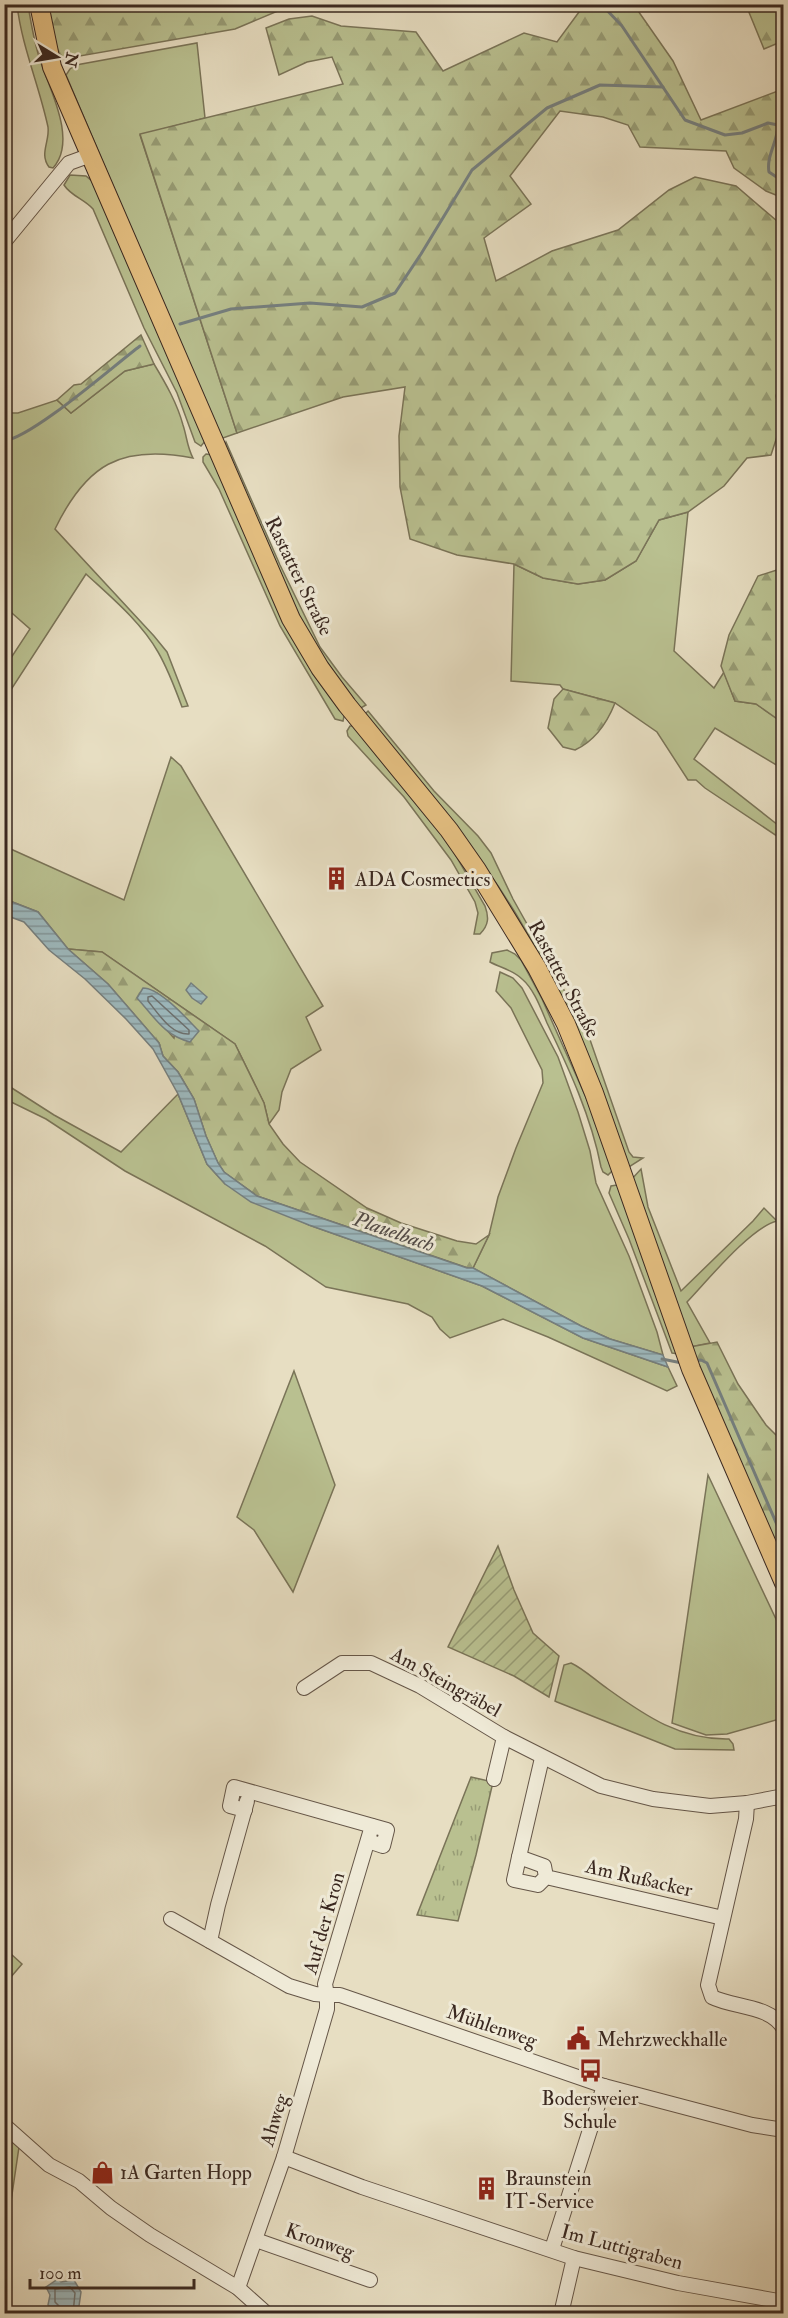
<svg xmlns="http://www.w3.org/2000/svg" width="788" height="2318" font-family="'IM FELL Double Pica',serif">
<defs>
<pattern id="forest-firs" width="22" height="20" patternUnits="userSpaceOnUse" patternTransform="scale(1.5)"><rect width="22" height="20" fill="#b9c090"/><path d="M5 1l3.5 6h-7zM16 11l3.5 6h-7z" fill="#979c75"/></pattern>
<pattern id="park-tufts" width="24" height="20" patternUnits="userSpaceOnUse" patternTransform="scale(1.5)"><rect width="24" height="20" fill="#b9c090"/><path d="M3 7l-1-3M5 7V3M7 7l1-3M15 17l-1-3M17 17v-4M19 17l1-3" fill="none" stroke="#979c75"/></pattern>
<pattern id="garden-furrows" width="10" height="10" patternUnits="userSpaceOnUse" patternTransform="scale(1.5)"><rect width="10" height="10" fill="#b9c090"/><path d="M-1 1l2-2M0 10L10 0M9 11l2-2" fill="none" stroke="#979c75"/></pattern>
<pattern id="water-rules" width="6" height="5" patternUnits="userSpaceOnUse" patternTransform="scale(1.5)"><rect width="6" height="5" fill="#9db9be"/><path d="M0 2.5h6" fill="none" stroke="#81969a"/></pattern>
</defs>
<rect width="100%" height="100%" fill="#e7dec2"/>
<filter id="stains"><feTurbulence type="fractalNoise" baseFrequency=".00333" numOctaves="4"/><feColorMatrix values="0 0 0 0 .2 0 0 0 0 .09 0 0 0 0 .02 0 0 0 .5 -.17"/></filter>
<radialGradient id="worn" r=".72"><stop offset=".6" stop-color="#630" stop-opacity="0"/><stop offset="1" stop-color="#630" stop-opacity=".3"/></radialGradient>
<g fill="#b9c090" stroke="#7a7458" stroke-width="1.5">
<path d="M17,5H28C31,23 34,42 40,60C49,88 78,141 53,168L49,167C39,154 50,141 48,127C39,85 22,47 17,5Z"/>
<polygon points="197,43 205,118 140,135 237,433 223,438 219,437 66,75 70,69 76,65"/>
<path d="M70,175L86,176L93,182L206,440L201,446L195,442L177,393L144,328L93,209C84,199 71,196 64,185Z"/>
<path d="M154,364C166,384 177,403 183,425C187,437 187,447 193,458C120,444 86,465 55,529L154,636L167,652L188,706L182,707C175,688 168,669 158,652C141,622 111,597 86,574L5,699V667L30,629L5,607V413H18L57,400L71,413L125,371Z"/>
<polygon points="226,442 280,565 320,647 342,677 366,705 359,709 304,629 224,448"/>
<polygon points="206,454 213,455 345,712 343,721 335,719 280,626 219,489 203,462 203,457"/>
<polygon points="688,512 674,651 714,688 724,672 735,701 756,704 784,723 783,769 715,728 694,759 783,829 783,840 705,788 696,780 688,780 657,732 615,703 563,689 560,685 511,681 514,564 543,578 578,584 605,580 636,561 659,520"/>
<path d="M368,711L434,791L478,836L491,853L513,899L587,1031L629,1152L633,1157L643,1158L629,1167C594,1082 564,993 516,914C473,843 416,780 363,716Z"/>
<path d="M350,726H356L444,835L485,906C489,917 489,925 480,934H474L478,913L475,902L451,860L404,797L348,736L347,731Z"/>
<polygon points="171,757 181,766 323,1006 306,1017 321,1050 291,1069 282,1092 279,1110 269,1124 264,1103 235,1044 102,952 68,949 38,912 5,899 4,846 124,900"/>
<path d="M507,950L515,954L521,960L542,999L588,1102L614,1169L608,1175L603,1172L601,1167C591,1116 569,1069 547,1023C541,1009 534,989 522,979C513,970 501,968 490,962L492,953Z"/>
<polygon points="500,972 513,978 522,988 558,1057 578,1112 590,1151 596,1183 629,1256 657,1332 663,1355 610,1339 581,1326 473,1268 489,1235 498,1197 516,1148 543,1083 542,1070 511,1008 496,991"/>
<polygon points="4,1083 54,1115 121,1152 178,1094 207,1164 225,1184 309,1225 482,1286 583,1338 668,1367 677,1386 667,1391 548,1337 503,1319 450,1338 440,1329 432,1317 408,1304 326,1287 265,1246 125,1171 46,1119 5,1099"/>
<path d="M641,1169L648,1207L681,1291L753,1221L764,1208L777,1221C751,1227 707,1281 687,1302L710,1343L690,1347L631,1180Z"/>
<polygon points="617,1185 620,1187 680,1354 672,1353 629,1239 609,1193 611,1186"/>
<polygon points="294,1371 335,1485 293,1592 254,1530 237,1517"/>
<polygon points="708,1475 783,1634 783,1718 727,1734 706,1735 672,1723"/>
<path d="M571,1663C584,1669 596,1681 608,1689C647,1717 681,1740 729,1739L733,1744L734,1750L675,1749L557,1702L555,1701L564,1665Z"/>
<polygon points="11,1954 22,1964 5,1984 5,1962"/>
<polygon points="5,2131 19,2147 5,2242"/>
</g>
<g fill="url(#forest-firs)" stroke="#7a7458" stroke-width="1.5" fill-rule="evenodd">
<polygon points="49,5 292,5 235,29 57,60"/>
<polygon points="572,5 634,5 673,61 701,120 783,89 783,198 766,191 734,168 726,151 640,147 628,125 603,117 560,111 510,176 531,204 484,238 496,281 552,251 618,230 669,190 695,177 736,186 777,221 783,231 783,371 776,396 782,421 771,455 747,458 724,486 688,512 659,520 636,561 605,580 578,584 543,578 514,564 457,555 410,539 400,487 399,436 405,387 343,397 237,433 140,134 343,84 332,57 307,62 279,75 266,28 289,19 312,16 341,26 416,32 443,71 524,33 557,42 579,12"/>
<polygon points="746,5 783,5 783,41 764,49"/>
<polygon points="141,335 154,364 125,371 71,413 57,400 74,385 81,384"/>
<polygon points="783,568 783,723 756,704 735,701 721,666 729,635 758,576"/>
<path d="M563,689L615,703C607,723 595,741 575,750L563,747L548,728L554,699Z"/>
<path d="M68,949L102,952L235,1044L264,1103L269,1124L283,1144L300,1162L367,1208L401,1223L457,1241L476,1244L489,1235L473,1268H468L257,1196L224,1172L218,1163L206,1136L194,1099L178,1072L163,1056L159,1043L108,984ZM157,993L179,1011L174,1038L138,998Z"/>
<polygon points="717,1342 738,1384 766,1425 783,1442 783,1569 690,1347"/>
</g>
<polygon fill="url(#park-tufts)" stroke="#7a7458" stroke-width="1.5" points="471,1777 493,1782 476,1855 458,1921 417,1915"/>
<polygon fill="url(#garden-furrows)" stroke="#7a7458" stroke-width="1.5" points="498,1546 514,1590 533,1633 559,1656 549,1697 514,1676 448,1647"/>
<g fill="url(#water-rules)" stroke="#757f7f" stroke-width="1.5">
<polygon points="4,899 38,912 68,949 108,984 159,1043 163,1056 178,1072 194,1099 206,1136 218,1163 224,1172 257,1196 467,1268 473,1268 581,1326 610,1339 663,1355 668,1367 583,1338 482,1286 309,1225 251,1202 225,1184 207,1164 178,1094 153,1049 126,1019 85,979 49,950 24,922 5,915"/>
<polygon points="191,983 207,997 201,1004 192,998 186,990"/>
<path d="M143,988C160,988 187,1019 199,1031L190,1042C164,1035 155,1018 137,998Z"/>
<polygon points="58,2279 61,2282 74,2280 81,2292 78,2313 58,2313 48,2305 50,2295 46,2287"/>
</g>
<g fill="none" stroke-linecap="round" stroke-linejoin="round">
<g stroke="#6c706f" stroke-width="1.5">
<path d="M152,996L189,1030V1034C171,1035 158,1013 148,1001V997Z"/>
<polyline points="61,2314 61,2308 55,2302 55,2289 70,2287 75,2293 73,2314"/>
</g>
<g stroke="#757f7f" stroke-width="3">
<path d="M601,4L622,26L685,120L725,135L742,133L768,123L778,125C778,141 766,156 769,172L784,182"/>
<polyline points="180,324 231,309 310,303 362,307 395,293 421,254 472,170 547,108 600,85 663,87"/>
<path d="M4,441C33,437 112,367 140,346"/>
<polyline points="662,1359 682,1363"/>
<polyline points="694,1361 701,1360 707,1363 784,1541"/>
</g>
<defs>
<g id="minor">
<polyline points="4,242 69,163 91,155"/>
<polyline points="304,1688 342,1663 371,1663 420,1686 504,1737"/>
<polyline points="494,1779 504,1737 601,1786 653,1799 710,1806 747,1803 784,1796"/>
<path d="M747,1803L746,1819L708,1985L712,1997C734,2008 771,2005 784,2029"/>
<polyline points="245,1810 230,1806 234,1787 387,1830 383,1846 368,1841"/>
<polyline points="519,1857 542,1758"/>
<polyline points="546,1877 544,1866 519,1857 514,1880 538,1885 546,1877 723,1918"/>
<polyline points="171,1919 289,1986 315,1994 327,1995 325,1984 372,1826"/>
<polyline points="210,1941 218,1905 247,1801"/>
<polyline points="4,2125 49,2165 79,2181 111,2208 150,2235 238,2288 267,2314"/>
<polyline points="284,2157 362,2187 574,2258 678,2283 784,2302"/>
<polyline points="256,2240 370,2280"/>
<polyline points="552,2249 604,2086"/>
<polyline points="238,2288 284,2157 327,2009 327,1995 340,1995 604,2086 752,2125 784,2130"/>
<polyline points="561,2314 574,2258"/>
</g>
<polyline id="major" points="39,4 52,67 291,619 320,668 347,705 449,830 477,870 537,968 566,1024 594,1093 691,1369 784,1583"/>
</defs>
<use href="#minor" stroke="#655648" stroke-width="16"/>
<use href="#major" stroke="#3a2820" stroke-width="20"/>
<use href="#minor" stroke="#efead7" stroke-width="14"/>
<use href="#major" stroke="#e4bf81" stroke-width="18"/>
</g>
<defs>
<symbol id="building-bare" viewBox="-9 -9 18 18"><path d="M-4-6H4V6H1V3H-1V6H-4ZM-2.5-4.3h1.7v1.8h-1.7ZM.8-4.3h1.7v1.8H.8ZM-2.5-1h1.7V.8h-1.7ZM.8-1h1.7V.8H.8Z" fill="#8f2418" stroke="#efead7" stroke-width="2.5" paint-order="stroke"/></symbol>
<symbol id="civic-bare" viewBox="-9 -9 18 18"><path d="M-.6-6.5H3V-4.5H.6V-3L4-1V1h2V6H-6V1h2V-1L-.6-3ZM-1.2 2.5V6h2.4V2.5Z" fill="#8f2418" stroke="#efead7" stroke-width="2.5" paint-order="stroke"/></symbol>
<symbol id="bus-bare" viewBox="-9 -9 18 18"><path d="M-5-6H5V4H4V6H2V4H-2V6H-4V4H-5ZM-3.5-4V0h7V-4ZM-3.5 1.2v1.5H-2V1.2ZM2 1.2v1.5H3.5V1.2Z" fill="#8f2418" stroke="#efead7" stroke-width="2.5" paint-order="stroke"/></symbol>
<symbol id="shop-bare" viewBox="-9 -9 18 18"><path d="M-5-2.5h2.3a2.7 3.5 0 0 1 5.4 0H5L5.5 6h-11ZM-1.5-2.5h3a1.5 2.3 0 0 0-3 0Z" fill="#8f2418" stroke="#efead7" stroke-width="2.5" paint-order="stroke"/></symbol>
</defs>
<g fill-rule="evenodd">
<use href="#building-bare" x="320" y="862" width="33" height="33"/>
<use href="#civic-bare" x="562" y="2022" width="33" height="33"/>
<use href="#bus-bare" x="574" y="2054" width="33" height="33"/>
<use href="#shop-bare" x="86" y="2156" width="33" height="33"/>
<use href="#building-bare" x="470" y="2172" width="33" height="33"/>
</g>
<g text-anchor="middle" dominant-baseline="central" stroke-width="6" stroke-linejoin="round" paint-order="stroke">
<g font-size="20" fill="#3a2820" stroke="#efead7">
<text transform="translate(299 576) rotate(64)">Rastatter Straße</text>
<text transform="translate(564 979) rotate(62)">Rastatter Straße</text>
<text transform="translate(446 1682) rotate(29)">Am Steingräbel</text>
<text transform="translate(639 1878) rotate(13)">Am Rußacker</text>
<text transform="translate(324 1923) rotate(-74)">Auf der Kron</text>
<text transform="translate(492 2026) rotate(19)">Mühlenweg</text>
<text transform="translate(274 2120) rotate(-73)">Ahweg</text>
<text transform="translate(320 2241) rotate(19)">Kronweg</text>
<text transform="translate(622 2247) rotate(15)">Im Luttigraben</text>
</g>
<g font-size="20" fill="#3a2820" stroke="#efead7" text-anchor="start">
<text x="355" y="879">ADA Cosmectics</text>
<text x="597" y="2039">Mehrzweckhalle</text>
<text x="590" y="2098" text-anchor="middle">Bodersweier<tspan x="590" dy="23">Schule</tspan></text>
<text x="120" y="2172">1A Garten Hopp</text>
<text x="505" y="2178">Braunstein<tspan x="505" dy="23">IT-Service</tspan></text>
</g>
<g font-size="21" font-style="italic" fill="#534c48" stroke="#efead7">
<text transform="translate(394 1232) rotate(19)">Plauelbach</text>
</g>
</g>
<rect width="788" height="2318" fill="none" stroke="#e7dec2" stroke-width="24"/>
<rect x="6" y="6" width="776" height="2306" fill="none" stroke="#3a2820" stroke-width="3"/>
<rect x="12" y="12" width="764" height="2294" fill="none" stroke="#3a2820" stroke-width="1.5"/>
<g transform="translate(57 57) rotate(101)" stroke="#efead7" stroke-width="4.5" paint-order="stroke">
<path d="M0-4.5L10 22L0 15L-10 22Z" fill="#3a2820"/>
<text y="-9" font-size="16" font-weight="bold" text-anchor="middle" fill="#3a2820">N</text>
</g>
<path d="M30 2279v9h164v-9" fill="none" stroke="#3a2820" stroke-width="3"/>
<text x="39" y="2279" font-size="18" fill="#3a2820" stroke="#efead7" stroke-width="4.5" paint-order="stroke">100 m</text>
<rect width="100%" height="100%" filter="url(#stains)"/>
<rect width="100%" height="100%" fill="url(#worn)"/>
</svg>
